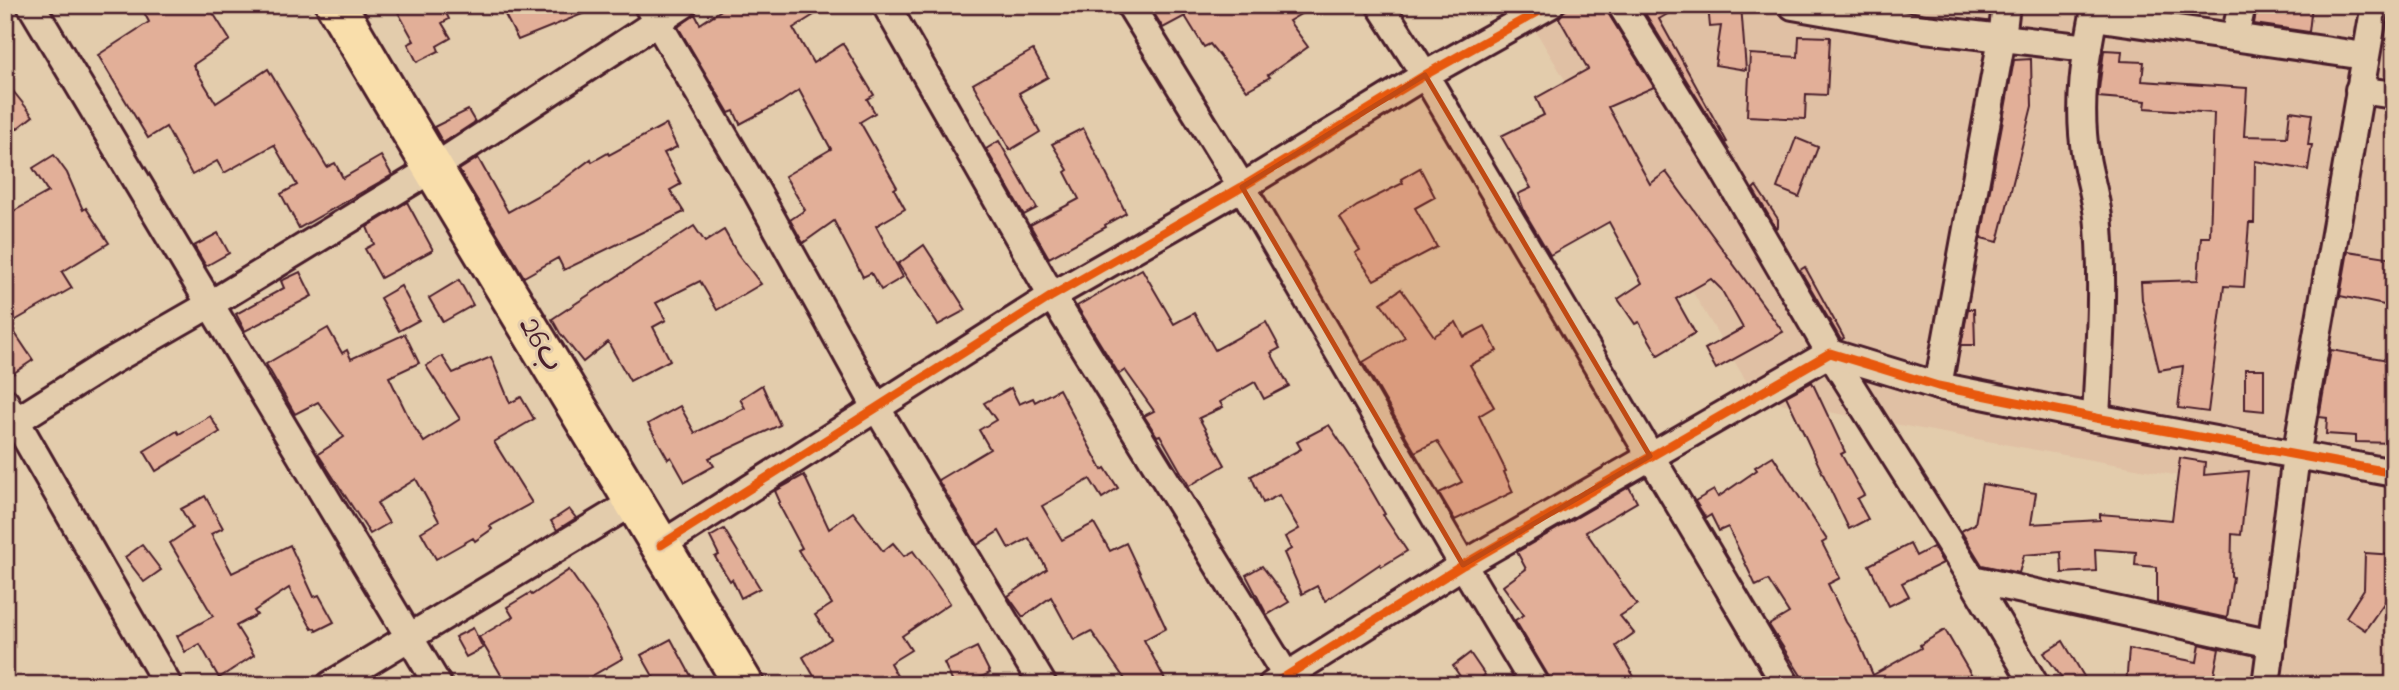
<svg xmlns="http://www.w3.org/2000/svg" width="2399" height="690" font-family="'Indie Flower','Playpen Sans Arabic',sans-serif">
<rect width="100%" height="100%" fill="#e3ccac"/>
<filter id="ink" filterUnits="userSpaceOnUse"><feTurbulence type="fractalNoise" baseFrequency=".0143" numOctaves="2"/><feDisplacementMap in="SourceGraphic" scale="14" xChannelSelector="R" yChannelSelector="G"/><feConvolveMatrix kernelMatrix="1 2 1 2 8 2 1 2 1" color-interpolation-filters="sRGB"/></filter>
<g filter="url(#ink)">
<polygon fill="#e0c0a4" points="1520,5 2394,5 2394,685 2188,685 2218,483 1757,399"/>
<g fill="#e2af98" stroke="#4a1f2b" stroke-width="2">
<polygon points="140,5 208,5 230,40 193,65 216,103 268,69 327,167 335,163 343,178 381,156 392,175 299,228 281,194 297,185 274,145 224,173 217,161 192,175 166,127 148,138 98,55 149,22"/>
<polygon points="394,5 442,5 449,19 442,23 451,38 437,46 439,51 417,62 408,44 414,41"/>
<polygon points="500,5 602,5 602,6 518,40"/>
<polygon points="729,5 830,5 793,28 813,63 843,44 874,95 867,99 875,113 860,122 897,187 894,189 905,209 876,226 903,277 881,290 871,273 863,277 834,221 803,243 790,220 805,210 785,176 831,149 799,90 781,102 740,124 734,111 729,113 678,27 695,14 700,24"/>
<polygon points="1149,5 1316,5 1289,21 1308,47 1268,75 1270,77 1247,90 1210,44 1204,47 1185,16 1163,28"/>
<polygon points="1575,5 1605,5 1608,13 1654,87 1608,107 1650,184 1666,172 1783,332 1716,369 1705,349 1743,328 1721,289 1711,279 1676,299 1695,333 1658,355 1639,322 1635,324 1618,299 1642,283 1609,222 1550,255 1525,213 1518,194 1531,188 1501,136 1544,115 1536,98 1588,69 1559,18 1564,11"/>
<polygon points="1640,5 1683,5 1659,19 1727,142 1725,143"/>
<polygon points="1708,5 1741,5 1746,70 1715,65 1721,26 1710,27"/>
<polygon points="2257,5 2312,5 2309,32 2254,24"/>
<polygon points="1799,36 1830,37 1827,95 1806,94 1805,119 1747,116 1750,54 1798,57"/>
<polygon points="1033,50 1048,77 1019,93 1040,132 1010,150 973,84"/>
<polygon points="2104,50 2122,51 2121,61 2144,62 2142,81 2247,88 2244,136 2287,137 2290,111 2312,114 2308,145 2312,145 2308,170 2255,161 2254,223 2249,223 2244,287 2224,286 2208,412 2178,408 2183,366 2159,370 2142,300 2141,282 2198,280 2201,237 2210,237 2214,113 2145,108 2146,101 2098,97"/>
<polygon points="2031,59 2032,106 1998,242 1981,238 2014,60"/>
<polygon points="5,81 33,116 5,138"/>
<polygon points="468,110 475,122 443,143 434,127"/>
<polygon points="666,124 677,147 664,153 681,184 670,190 684,212 564,270 558,258 524,277 459,170 478,158 508,212 555,186 591,159 592,162 608,153 609,155"/>
<polygon points="1083,128 1126,213 1105,225 1106,227 1049,258 1030,225 1079,199 1065,172 1068,170 1052,144"/>
<polygon points="1796,138 1818,147 1799,197 1777,188"/>
<polygon points="999,141 1037,208 1024,215 986,149"/>
<polygon points="54,155 67,173 83,210 86,208 109,243 62,272 72,288 9,324 33,360 5,379 5,216 48,192 33,168"/>
<polygon points="1420,168 1435,197 1415,208 1437,247 1374,280 1355,253 1360,250 1340,218 1357,206 1403,183 1401,179"/>
<polygon points="1756,186 1778,219 1778,227 1776,228 1753,189"/>
<polygon points="407,202 433,250 381,278 365,249 374,244 367,227"/>
<polygon points="694,226 705,242 724,230 737,253 761,284 717,310 700,281 656,303 666,320 653,327 670,360 630,381 608,342 583,362 560,333 552,319"/>
<polygon points="218,233 229,253 206,266 194,246"/>
<polygon points="924,245 966,310 938,325 898,264"/>
<polygon points="2348,251 2394,258 2394,307 2340,296"/>
<polygon points="1805,267 1844,338 1841,340 1800,270"/>
<polygon points="1142,269 1174,324 1194,313 1215,350 1266,322 1280,348 1271,353 1289,386 1264,399 1255,382 1220,402 1223,407 1199,418 1225,465 1189,486 1160,435 1157,436 1144,416 1154,411 1125,370 1119,374 1117,371 1077,306"/>
<polygon points="300,272 312,296 245,331 236,314 284,288 281,281"/>
<polygon points="459,280 473,305 443,322 429,298"/>
<polygon points="401,286 419,320 399,331 380,298"/>
<polygon points="1401,289 1434,336 1456,322 1464,337 1485,326 1497,351 1470,365 1494,407 1479,416 1506,471 1504,472 1513,492 1455,520 1439,493 1462,482 1437,441 1415,452 1363,362 1405,337 1381,303"/>
<polygon points="1968,309 1974,309 1975,345 1961,345"/>
<polygon points="328,328 342,353 347,350 351,359 405,334 419,363 389,377 411,422 424,442 460,419 426,366 442,356 453,373 491,357 510,403 521,397 534,419 494,442 532,503 490,526 492,529 475,541 473,538 436,559 421,532 439,521 416,479 377,503 389,523 370,534 318,454 344,437 318,402 295,414 266,364"/>
<polygon points="2331,350 2394,361 2390,423 2394,423 2394,443 2356,442 2356,436 2326,434 2327,418 2319,417"/>
<polygon points="2245,369 2264,369 2264,411 2245,409"/>
<polygon points="1812,382 1845,452 1841,454 1864,495 1857,499 1868,519 1849,529 1786,396"/>
<polygon points="762,385 780,425 709,458 714,466 685,482 671,457 668,459 648,424 680,406 695,433 745,408 740,399"/>
<polygon points="1011,388 1019,404 1033,398 1035,402 1059,389 1102,470 1105,468 1118,488 1102,498 1090,479 1042,506 1062,540 1094,523 1110,551 1126,543 1166,628 1144,640 1168,685 1129,685 1091,631 1074,640 1051,597 1023,617 1008,596 1047,569 1029,538 1009,549 999,531 977,545 938,480 990,449 979,430 996,420 984,403"/>
<polygon points="210,416 220,432 156,471 144,451 177,431 179,434"/>
<polygon points="1329,425 1360,471 1385,514 1383,515 1407,551 1381,567 1380,564 1325,601 1317,586 1302,594 1284,553 1291,549 1285,537 1299,529 1279,495 1263,503 1251,476 1301,449 1297,442"/>
<polygon points="1773,456 1827,540 1822,543 1840,578 1828,584 1846,622 1857,638 1873,675 1921,648 1920,645 1945,630 1977,685 1807,685 1769,625 1789,613 1768,580 1756,586 1728,527 1719,531 1711,515 1706,518 1695,501 1714,490 1718,497 1757,470 1755,467"/>
<polygon points="2180,458 2205,462 2204,475 2248,471 2241,535 2232,534 2231,576 2233,577 2227,618 2157,603 2157,567 2135,565 2136,552 2095,549 2096,571 2062,573 2061,552 2024,555 2019,573 1982,565 1961,531 1975,524 1982,484 2036,493 2031,524 2100,520 2100,514 2172,520"/>
<polygon points="804,475 829,529 853,512 883,551 893,543 904,556 913,551 950,603 902,636 911,650 890,663 902,685 819,685 803,657 831,639 815,615 832,604 798,550 802,548 778,503 780,502 775,491"/>
<polygon points="1629,487 1637,502 1586,532 1637,605 1620,616 1634,633 1616,646 1639,685 1551,685 1549,677 1515,620 1524,615 1503,586 1526,569 1517,552"/>
<polygon points="205,496 223,528 211,534 232,573 290,545 314,597 319,595 334,622 316,631 315,628 312,629 289,588 254,611 257,615 236,626 254,655 219,678 200,644 185,652 177,636 213,616 170,543 192,528 181,509"/>
<polygon points="569,509 576,518 557,530 551,521"/>
<polygon points="724,529 760,588 741,598 732,579 730,581 715,557 719,555 710,537"/>
<polygon points="1910,544 1916,556 1933,547 1943,563 1902,583 1909,596 1889,606 1869,565"/>
<polygon points="142,545 161,570 144,582 125,557"/>
<polygon points="2365,553 2394,555 2394,589 2365,630 2346,617 2364,589"/>
<polygon points="1262,566 1289,602 1267,615 1246,575"/>
<polygon points="569,570 597,610 623,658 576,685 507,685 479,637 513,617 507,607 530,593 532,595"/>
<polygon points="473,628 483,648 466,657 455,637"/>
<polygon points="671,639 696,685 658,685 641,655"/>
<polygon points="2063,641 2089,685 2067,685 2044,653"/>
<polygon points="2200,644 2219,649 2212,685 2126,685 2129,649 2197,662"/>
<polygon points="977,647 990,673 964,685 954,685 944,663"/>
<polygon points="1470,653 1485,675 1471,685 1466,685 1453,666"/>
</g>
<g fill="none" stroke-linecap="round" stroke-linejoin="round">
<defs>
<g id="street">
<polyline points="31,5 438,685"/>
<polyline points="886,5 1052,296 1292,685"/>
<polyline points="1130,5 1242,187 1463,565 1535,685"/>
<polyline points="1380,5 1425,75 1786,685"/>
<polyline points="1621,5 1723,169 1830,353 1972,579 2035,685"/>
<path d="M2096,5C2085,57 2077,105 2086,158C2090,181 2098,204 2099,227C2104,290 2099,355 2096,418"/>
<polyline points="648,6 757,192 876,407 1043,685"/>
<polyline points="1793,6 1925,29 2088,48"/>
<polyline points="2094,17 2365,56"/>
<polyline points="2235,36 2242,5"/>
<polyline points="2359,90 2394,95"/>
<polyline points="1938,386 2002,38 2006,5"/>
<polyline points="5,402 168,685"/>
<polyline points="5,428 108,363 209,305 432,169 683,5"/>
<polyline points="661,545 1052,296 1242,187 1425,75 1550,5"/>
<polyline points="1972,579 2272,644"/>
<polyline points="330,685 635,501"/>
<polyline points="1272,685 1463,565 1830,353 1938,386 2096,418 2394,473"/>
<polyline points="2266,685 2296,456 2375,5"/>
</g>
<path id="highway" d="M336,5C470,233 609,458 744,685"/>
</defs>
<use href="#street" stroke="#4a1f2b" stroke-width="32"/>
<use href="#highway" stroke="#4a1f2b" stroke-width="44"/>
<use href="#street" stroke="#e3ccac" stroke-width="26"/>
<use href="#highway" stroke="#f9deab" stroke-width="38"/>
<defs>
<g id="cycleway">
<polyline points="661,545 1052,296 1242,187 1425,75 1550,5"/>
<polyline points="1272,685 1463,565 1830,353 1938,386 2096,418 2394,473"/>
</g>
</defs>
<use href="#cycleway" stroke="#e3ccac" stroke-width="13"/>
<use href="#cycleway" stroke="#e8590c" stroke-width="9"/>
</g>
</g>
<path fill="#c04a14" fill-opacity="0.2" stroke="#c04a14" stroke-width="5" stroke-linejoin="round" d="M1425,75L1650,456L1463,565L1242,187Z"/>
<g text-anchor="middle" dominant-baseline="central" stroke-width="6" stroke-linejoin="round" paint-order="stroke">
<g font-size="32" fill="#4a1f2b" stroke="#e3ccac">
<text transform="translate(540 345) rotate(59)">26ب</text>
</g>
</g>
<rect width="2399" height="690" fill="none" stroke="#e3ccac" stroke-width="28"/>
<rect x="14" y="14" width="2371" height="662" fill="none" stroke="#4a1f2b" stroke-width="2.5" filter="url(#ink)"/>
</svg>
